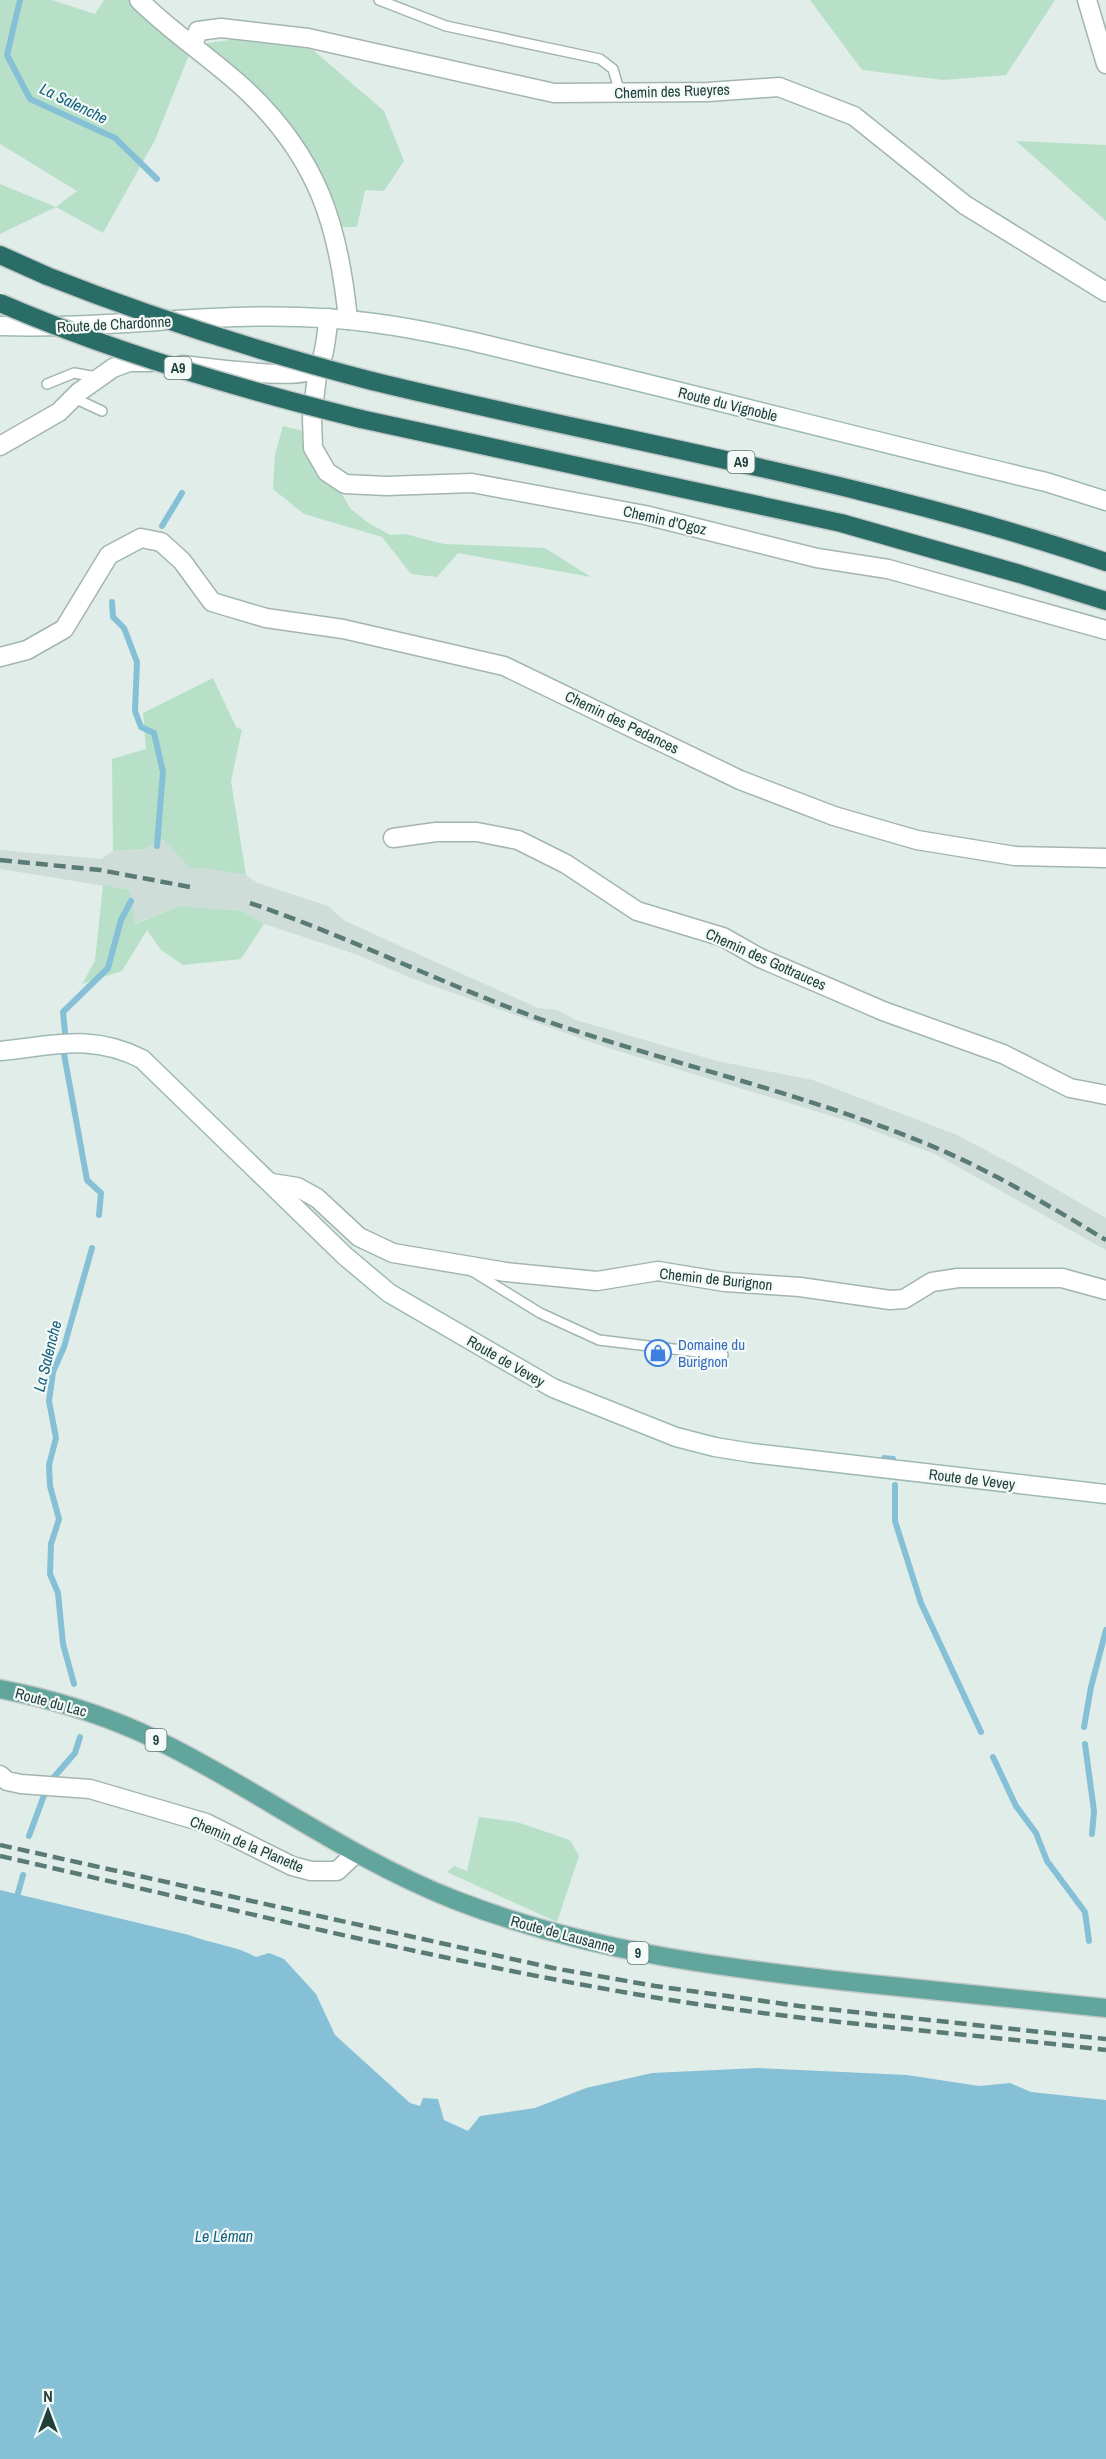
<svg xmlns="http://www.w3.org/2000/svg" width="1106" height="2459" font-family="'Archivo Narrow',sans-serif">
<rect width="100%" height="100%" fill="#e1ede9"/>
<polygon fill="#cfddd8" points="163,840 191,869 204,868 246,875 258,883 328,906 345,921 538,1008 557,1010 576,1020 717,1061 813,1080 957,1135 1025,1171 1106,1218 1106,1250 935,1154 851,1122 605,1047 411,978 358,955 264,924 242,911 180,906 134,924 130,890 0,869 0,850 101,859 113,851 144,849"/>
<g fill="#b8e0c8">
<polygon points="0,0 52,0 95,14 104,0 133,0 193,45 251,37 313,50 384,111 404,161 384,191 365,190 357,227 334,227 285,135 193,45 155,140 103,233 56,207 0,234 0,184 56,207 77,191 0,144"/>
<polygon points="810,0 1055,0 1006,75 943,80 862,70"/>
<polygon points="1016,141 1106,145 1106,221"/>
<polygon points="283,426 307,432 350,508 367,522 390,535 405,534 444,544 545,548 591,577 458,553 437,577 411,574 382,537 304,514 273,489 275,455"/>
<polygon points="213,678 236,727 242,730 231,781 246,875 204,868 191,869 163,840 144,849 113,851 112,759 146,749 143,713"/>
<polygon points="103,885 130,890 135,924 180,906 242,911 264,924 241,959 183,965 161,950 147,930 122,971 82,984 95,961"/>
<polygon points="479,1817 517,1822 570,1840 579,1856 557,1922 447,1872 454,1866 467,1871"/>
</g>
<path fill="#85c0d6" d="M0,1890L189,1935C211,1944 235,1945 256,1957L269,1953L284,1959L316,1994L335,2035L410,2103L420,2106L423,2098L438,2099L444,2120L468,2131L480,2116L535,2108L586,2088L652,2073L758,2068L907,2075L979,2086L1010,2083L1031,2092L1106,2100V2459H0Z"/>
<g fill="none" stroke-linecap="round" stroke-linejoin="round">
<g stroke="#85c0d6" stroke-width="6">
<polyline points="20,0 7,55 30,99 115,138 157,179"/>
<polyline points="162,526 182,493"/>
<polyline points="112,602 113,617 124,628 137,662 135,711 141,727 154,733 163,772 157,846"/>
<polyline points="65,1032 63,1012 108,968 121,920 131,901"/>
<polyline points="64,1054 87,1180 101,1193 99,1215"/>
<polyline points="884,1458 893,1459"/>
<polyline points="895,1485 895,1521 921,1603 981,1732"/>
<polyline points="74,1684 63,1644 58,1593 50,1574 51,1544 59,1519 50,1486 49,1465 56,1438 49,1401 53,1372 64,1347 92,1248"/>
<polyline points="1084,1727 1091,1687 1106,1630"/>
<polyline points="1085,1744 1094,1811 1092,1834"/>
<polyline points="993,1757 1016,1806 1036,1833 1047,1861 1085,1912 1089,1941"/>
<polyline points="54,1777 75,1753 80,1737"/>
<polyline points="29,1836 46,1790"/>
<polyline points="18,1893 23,1875"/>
</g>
<defs>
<g id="lane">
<polyline points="379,0 446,26 600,59 613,69 620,93"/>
<polyline points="47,384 74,373 97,377"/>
<polyline points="74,398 102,411"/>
<polyline points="472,1271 540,1313 599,1340 723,1355"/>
</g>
<g id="street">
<path d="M139,0C172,33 213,59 248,92C318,159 339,226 348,320"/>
<polyline points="1087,0 1106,64"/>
<polyline points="193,45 198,31 221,28 308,38 554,93 708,92 779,87 854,116 965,205 1106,292"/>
<path d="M182,365C206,367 302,382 317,368C326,358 326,331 329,318"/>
<polyline points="318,367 312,418 313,448 327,472 345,484 386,486 472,483 645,515 817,558 888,569 1106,630"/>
<polyline points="0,446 59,412 79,392 113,368 129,362 152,362"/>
<polyline points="0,657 27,650 64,629 109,555 141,538 161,542 182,561 212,602 266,618 343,629 504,666 740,780 834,816 917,840 1015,856 1106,858"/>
<polyline points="393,838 436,832 477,832 518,840 566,864 637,911 723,937 760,958 883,1011 1003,1054 1070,1088 1106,1095"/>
<polyline points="272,1183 297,1187 317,1198 359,1237 393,1253 506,1272 597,1281 658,1271 725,1282 800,1287 890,1300 904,1299 932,1282 958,1278 1062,1278 1106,1290"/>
<polyline points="0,1775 7,1781 21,1784 90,1789 206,1823 292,1866 311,1871 337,1871 355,1854"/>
</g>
<g id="secondary">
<path d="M0,326C125,330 249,305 374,323C450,333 524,355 599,372C748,408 896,447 1046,482L1106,501"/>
<path d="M0,1051C53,1046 91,1033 142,1059L345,1256L389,1293L553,1388L676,1437L715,1447L752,1453L1106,1494"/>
</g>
<path id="primary" d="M0,1689C48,1698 95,1712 140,1732C248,1782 343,1856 455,1900C586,1951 722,1968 861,1983C943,1991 1024,2000 1106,2008"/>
<g id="highway">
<polyline points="0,255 47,276"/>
<path d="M372,381C617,441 866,480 1106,562"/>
<polyline points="361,419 841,523 1020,574 1106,601"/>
</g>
</defs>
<use href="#lane" stroke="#a3b5b1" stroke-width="12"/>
<use href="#street" stroke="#a3b5b1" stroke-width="21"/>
<use href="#secondary" stroke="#9eb9b3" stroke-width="21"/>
<use href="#primary" stroke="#c1c9c8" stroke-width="21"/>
<use href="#highway" stroke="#c1c9c8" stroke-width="21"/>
<use href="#lane" stroke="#fff" stroke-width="9"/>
<use href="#street" stroke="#fff" stroke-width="18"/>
<use href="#secondary" stroke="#fff" stroke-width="18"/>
<use href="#primary" stroke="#62a59c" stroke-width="18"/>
<use href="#highway" stroke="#2a6d67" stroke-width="18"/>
<g stroke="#5a7a76" stroke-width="4.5" stroke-dasharray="12 6" stroke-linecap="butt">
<polyline points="0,860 100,870 190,887"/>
<path d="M250,903C350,937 444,985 543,1020C668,1063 799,1092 922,1142C987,1168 1046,1204 1106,1240"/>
<polyline points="0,1845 553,1968 655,1986 799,2006 1106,2039"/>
<path d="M0,1856C216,1905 433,1960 652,1997C802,2022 955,2032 1106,2050"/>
</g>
<defs>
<g id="highway-bridge">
<path d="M47,276C153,318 261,352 372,381"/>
<path d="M0,303C115,353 239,389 361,419"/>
</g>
</defs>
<use href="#highway-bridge" stroke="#c1c9c8" stroke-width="21" stroke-linecap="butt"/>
<use href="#highway-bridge" stroke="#2a6d67" stroke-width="18"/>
</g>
<defs>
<symbol id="shop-ring" viewBox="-11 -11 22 22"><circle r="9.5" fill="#f2f9f6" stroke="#3f7fe0" stroke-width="1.5"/><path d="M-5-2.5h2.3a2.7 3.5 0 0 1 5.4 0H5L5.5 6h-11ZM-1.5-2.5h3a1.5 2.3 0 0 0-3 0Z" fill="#3f7fe0"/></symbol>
</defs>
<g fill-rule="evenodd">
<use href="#shop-ring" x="643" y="1338" width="30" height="30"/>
</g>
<g text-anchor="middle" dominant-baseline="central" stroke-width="4.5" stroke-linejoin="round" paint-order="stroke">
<g fill="#f2f9f6" stroke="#5f7772" stroke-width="1.5">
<rect x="164.5" y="357" width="27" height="22" rx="4.5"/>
<rect x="727.5" y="451" width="27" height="22" rx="4.5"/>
<rect x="145.5" y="1729" width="21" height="22" rx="4.5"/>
<rect x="627.5" y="1942" width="21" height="22" rx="4.5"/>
</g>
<g font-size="14" font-weight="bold" fill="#203f3a">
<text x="178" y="368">A9</text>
<text x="741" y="462">A9</text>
<text x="156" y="1740">9</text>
<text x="638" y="1953">9</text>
</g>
<g font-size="15" fill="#203f3a" stroke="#f2f9f6">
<text transform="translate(672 91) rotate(-2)">Chemin des Rueyres</text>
<text transform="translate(114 324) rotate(-3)">Route de Chardonne</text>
<text transform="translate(728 404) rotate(14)">Route du Vignoble</text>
<text transform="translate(665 520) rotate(13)">Chemin d'Ogoz</text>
<text transform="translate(622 722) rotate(26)">Chemin des Pedances</text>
<text transform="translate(766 959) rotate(24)">Chemin des Gottrauces</text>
<text transform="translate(716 1279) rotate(6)">Chemin de Burignon</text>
<text transform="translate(506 1361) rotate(30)">Route de Vevey</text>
<text transform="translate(972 1479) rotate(7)">Route de Vevey</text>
<text transform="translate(51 1702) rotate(15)">Route du Lac</text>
<text transform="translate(247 1844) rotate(23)">Chemin de la Planette</text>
<text transform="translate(563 1934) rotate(15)">Route de Lausanne</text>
</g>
<g font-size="15" fill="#366cbe" stroke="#f2f9f6" text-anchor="start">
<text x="678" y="1344">Domaine du<tspan x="678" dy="17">Burignon</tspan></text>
</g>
<g font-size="16" font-style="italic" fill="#16617f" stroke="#f2f9f6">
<text transform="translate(74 103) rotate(26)">La Salenche</text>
<text transform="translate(47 1356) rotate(-76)">La Salenche</text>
<text x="224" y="2236">Le Léman</text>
</g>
</g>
<g transform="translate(48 2411)" stroke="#f2f9f6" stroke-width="4.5" paint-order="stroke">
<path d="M0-4.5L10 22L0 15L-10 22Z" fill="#203f3a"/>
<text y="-9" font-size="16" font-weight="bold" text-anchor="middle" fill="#203f3a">N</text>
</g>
</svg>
